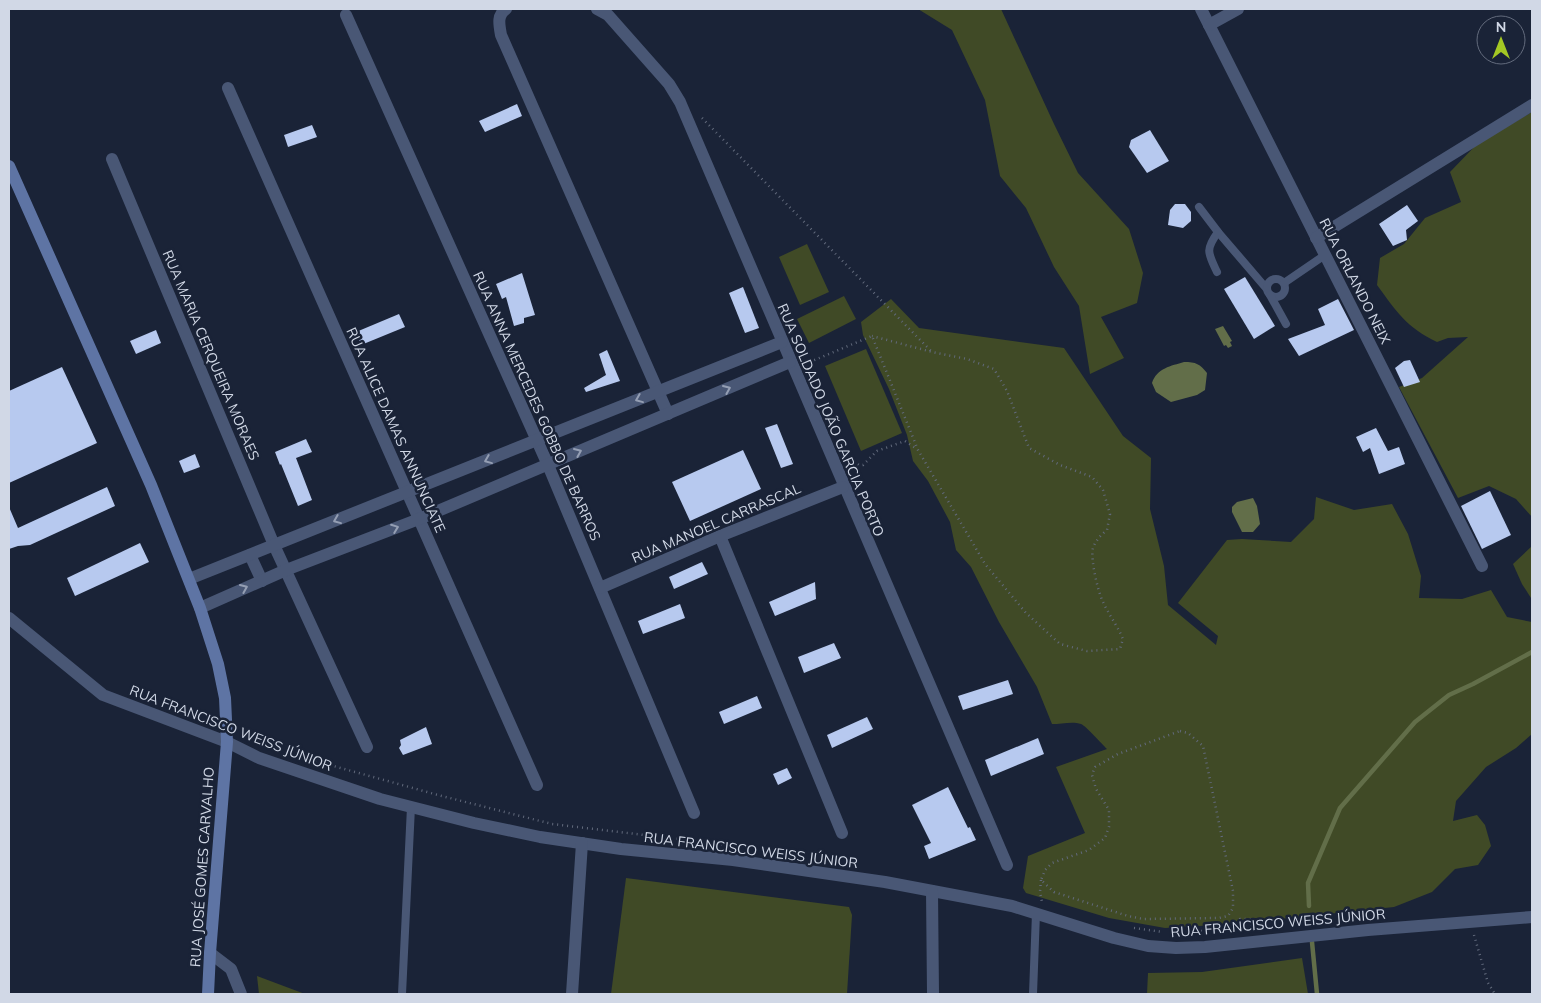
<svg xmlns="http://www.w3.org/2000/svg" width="1541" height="1003" font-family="Mulish,sans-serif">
<rect width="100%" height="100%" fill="#1a2337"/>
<g fill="#404a26">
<polygon points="918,9 1001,9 1054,124 1078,173 1129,229 1143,273 1137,303 1101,317 1124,358 1090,374 1079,306 1054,267 1026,208 1000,176 985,100 952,30"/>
<path d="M1532,112V517L1516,499L1489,486L1458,498L1399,387L1422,378L1468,337L1448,338L1437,342C1407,328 1396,311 1377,285L1380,258L1404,244L1425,218L1461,202L1450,172L1476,145Z"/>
<polygon points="807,244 829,292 800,305 779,257"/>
<polygon points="844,296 856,319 809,343 797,319"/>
<path d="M891,299L919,328L1064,348L1123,436L1151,458L1150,509L1164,566L1168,605L1216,645L1218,636L1178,603L1227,540L1242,539L1291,542L1314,519L1316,497L1354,510L1392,504L1408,534L1421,576L1419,598L1462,599L1491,590L1507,617L1532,622V734L1516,748L1486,767L1456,801L1453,821L1477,815L1485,825L1491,846L1478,865L1455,869L1432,892L1394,907L1270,920L1255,918L1215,925L1165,928L1109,918L1026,893L1023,888L1028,856L1085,833L1056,767L1107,749C1102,744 1086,726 1081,724C1073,721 1061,724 1052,724L1037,687L999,622L971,567L956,550L950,522L928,481L913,461L907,435L889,389L863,335L861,322Z"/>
<polygon points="866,349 902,433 861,451 825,366"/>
<polygon points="1532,546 1532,598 1531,598 1522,584 1513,564"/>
<polygon points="626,878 849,907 852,915 847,994 611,994"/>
<polygon points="1302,958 1308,994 1147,994 1148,973 1202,972"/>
<polygon points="257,976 305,994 259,994"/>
</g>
<g fill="#626e49">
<polygon points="1223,326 1232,341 1230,342 1232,346 1228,348 1226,345 1224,346 1215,329"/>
<path d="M1184,362C1196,362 1200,364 1207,373L1205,390L1197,395L1171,402L1156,392L1152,383C1157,368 1171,366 1184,362Z"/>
<polygon points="1253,498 1257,506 1260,524 1253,532 1242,532 1232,512 1232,507 1237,502"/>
</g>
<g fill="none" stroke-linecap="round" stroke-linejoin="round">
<g stroke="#626e49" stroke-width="4.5">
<polyline points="1309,906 1308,883 1340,808 1415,722 1449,695 1473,684 1532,652"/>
<polyline points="1312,942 1317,994"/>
</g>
</g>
<g fill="#b7c9ef">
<polygon points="517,104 522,116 485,132 479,121"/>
<polygon points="312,125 317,137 288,147 284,135"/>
<polygon points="1150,130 1169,161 1147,173 1129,147 1131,140"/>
<polygon points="1175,204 1185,204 1191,212 1191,221 1183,228 1168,225 1170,210"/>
<polygon points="1407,205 1418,221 1406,230 1407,240 1393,246 1379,224"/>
<polygon points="522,273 535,315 524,318 524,323 514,326 506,297 502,299 496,284"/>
<polygon points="1245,277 1275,326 1254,339 1224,289"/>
<polygon points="743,287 759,328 745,333 729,293"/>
<polygon points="1338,299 1354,330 1299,356 1288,339 1325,325 1318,309"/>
<polygon points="399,314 405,327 361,345 356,332"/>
<polygon points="156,330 161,343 136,354 130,341"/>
<polygon points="607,350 620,381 586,392 584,388 606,375 599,354"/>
<polygon points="1410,360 1420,382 1404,387 1395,368 1404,361"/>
<polygon points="62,367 97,443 9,483 9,391"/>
<polygon points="777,424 793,464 781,468 765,428"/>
<polygon points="1376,428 1388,451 1399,447 1405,464 1379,474 1370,448 1363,452 1356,437"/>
<polygon points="306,439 312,452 296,458 312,500 298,506 281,464 280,465 275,452"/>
<polygon points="743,450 761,489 690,521 672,482"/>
<polygon points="195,454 200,467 184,473 179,461"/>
<polygon points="107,487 115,506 30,545 18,546 9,549 9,507 18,528"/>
<polygon points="1490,491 1511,535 1482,549 1461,506"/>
<polygon points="140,543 149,562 75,596 67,578"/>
<polygon points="702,562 708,574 674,589 669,577"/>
<polygon points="815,582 816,599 775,616 769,602"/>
<polygon points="680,604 685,618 643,634 638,621"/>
<polygon points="834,643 841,658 804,673 798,657"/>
<polygon points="1008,680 1013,694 963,710 958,696"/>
<polygon points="757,696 762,708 724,724 719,712"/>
<polygon points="867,717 873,729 832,748 827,735"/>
<polygon points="426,727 432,744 403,755 399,748 401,745 400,740"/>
<polygon points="1038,738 1044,754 991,776 985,760"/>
<polygon points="787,768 792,778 778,785 773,774"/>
<polygon points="948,787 968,828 970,827 976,840 929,859 924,846 931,843 912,805"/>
</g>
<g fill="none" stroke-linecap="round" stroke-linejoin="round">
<g stroke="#626a7c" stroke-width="2.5" stroke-dasharray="1 4" stroke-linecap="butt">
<polyline points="702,118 931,351"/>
<path d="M805,364L872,336L918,450L985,564L1026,613L1060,644L1087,651L1120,649L1123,639C1117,625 1109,615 1103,602C1098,592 1090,558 1093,548C1096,540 1101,535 1107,530L1110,514L1103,490L1092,477L1060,465L1029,448L1007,391L994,369L967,359L932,352L872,336"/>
<polyline points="846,455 859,465 863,465 877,451 905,441 917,449"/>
<polygon points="1180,731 1188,733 1203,746 1233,891 1233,908 1228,916 1219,918 1143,919 1128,916 1054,892 1041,880 1045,870 1052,863 1089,850 1105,838 1109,827 1109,810 1096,789 1092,775 1095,767 1118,754"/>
<polyline points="301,757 438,795 552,824 737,846"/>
<polyline points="1041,880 1040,892 1042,902"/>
<polyline points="1134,928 1163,932"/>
<path d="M1171,933C1201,932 1230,928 1260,924L1250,919H1240L1235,927"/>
<polyline points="1474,935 1488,983 1495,994"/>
</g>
<g stroke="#495775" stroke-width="8">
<polyline points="1199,207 1218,232 1266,288"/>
<path d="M1217,272C1208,253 1205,250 1218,232"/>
<circle cx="1276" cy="288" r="9"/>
<polyline points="1284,283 1325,255"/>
<polyline points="1270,295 1286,324"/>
<polyline points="402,994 411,807"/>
<polyline points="1033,994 1036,913"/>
</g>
<g stroke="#495775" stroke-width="12">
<path d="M506,9C497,15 499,24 501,35L668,414"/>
<polyline points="597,9 608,15 669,84 680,102 1007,865"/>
<polyline points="1201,9 1482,566"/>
<polyline points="346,15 548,465 694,813"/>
<polyline points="1209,25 1238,9"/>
<polyline points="228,88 537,785"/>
<polyline points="112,159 274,545 367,747"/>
<polyline points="1316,238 1532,105"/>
<polyline points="720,536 842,833"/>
<polyline points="250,555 262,581"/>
<polyline points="189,579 782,342"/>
<polyline points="600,588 720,536 843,487"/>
<polyline points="200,608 286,570 419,519 790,362"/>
<polyline points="9,618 103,695 227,742 259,758 380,799 474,823 540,837 621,849 733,860 885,882 1012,906 1114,938 1148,946 1176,948 1205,947 1368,930 1532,917"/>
<polyline points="932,891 933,994"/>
<polyline points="210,953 231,969 241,994"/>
<polyline points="572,994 582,843"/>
</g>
<polyline stroke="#5e74a4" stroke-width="12" points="9,166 151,485 200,608 218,664 225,698 227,742 210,953 208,994"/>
</g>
<defs><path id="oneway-chevron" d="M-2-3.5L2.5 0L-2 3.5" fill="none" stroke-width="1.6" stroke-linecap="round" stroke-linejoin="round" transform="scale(1.25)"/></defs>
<g stroke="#949eb3">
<use href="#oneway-chevron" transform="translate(727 389) rotate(-23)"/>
<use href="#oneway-chevron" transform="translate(639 399) rotate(158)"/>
<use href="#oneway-chevron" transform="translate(578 452) rotate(-23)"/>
<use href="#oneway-chevron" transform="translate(488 460) rotate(158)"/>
<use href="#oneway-chevron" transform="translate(337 520) rotate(158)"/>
<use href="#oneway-chevron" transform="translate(395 528) rotate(-21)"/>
<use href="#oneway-chevron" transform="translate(244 588) rotate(-23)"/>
</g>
<g text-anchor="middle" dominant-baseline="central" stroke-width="5" stroke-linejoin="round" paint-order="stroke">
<g font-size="14" fill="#d1d8e6" stroke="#1a2337">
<text transform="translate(1355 281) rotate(63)">RUA ORLANDO NEIX</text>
<text transform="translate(211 355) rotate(67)">RUA MARIA CERQUEIRA MORAES</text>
<text transform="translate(537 406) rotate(66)">RUA ANNA MERCEDES GOBBO DE BARROS</text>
<text transform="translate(831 420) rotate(67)">RUA SOLDADO JOÃO GARCIA PORTO</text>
<text transform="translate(396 430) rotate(66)">RUA ALICE DAMAS ANNUNCIATE</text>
<text transform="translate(716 523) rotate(-23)">RUA MANOEL CARRASCAL</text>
<text transform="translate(231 728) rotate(21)">RUA FRANCISCO WEISS JÚNIOR</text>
<text transform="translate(751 850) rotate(7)">RUA FRANCISCO WEISS JÚNIOR</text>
<text transform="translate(202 867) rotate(-86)">RUA JOSÉ GOMES CARVALHO</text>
<text transform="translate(1278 923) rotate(-5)">RUA FRANCISCO WEISS JÚNIOR</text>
</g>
</g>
<rect width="1541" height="1003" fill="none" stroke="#d1d8e6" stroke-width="20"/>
<g transform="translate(1501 40)"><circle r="24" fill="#1a2337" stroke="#636b7d"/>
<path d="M0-4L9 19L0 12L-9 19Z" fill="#a4c824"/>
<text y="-8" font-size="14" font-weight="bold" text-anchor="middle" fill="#d1d8e6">N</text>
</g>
</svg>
